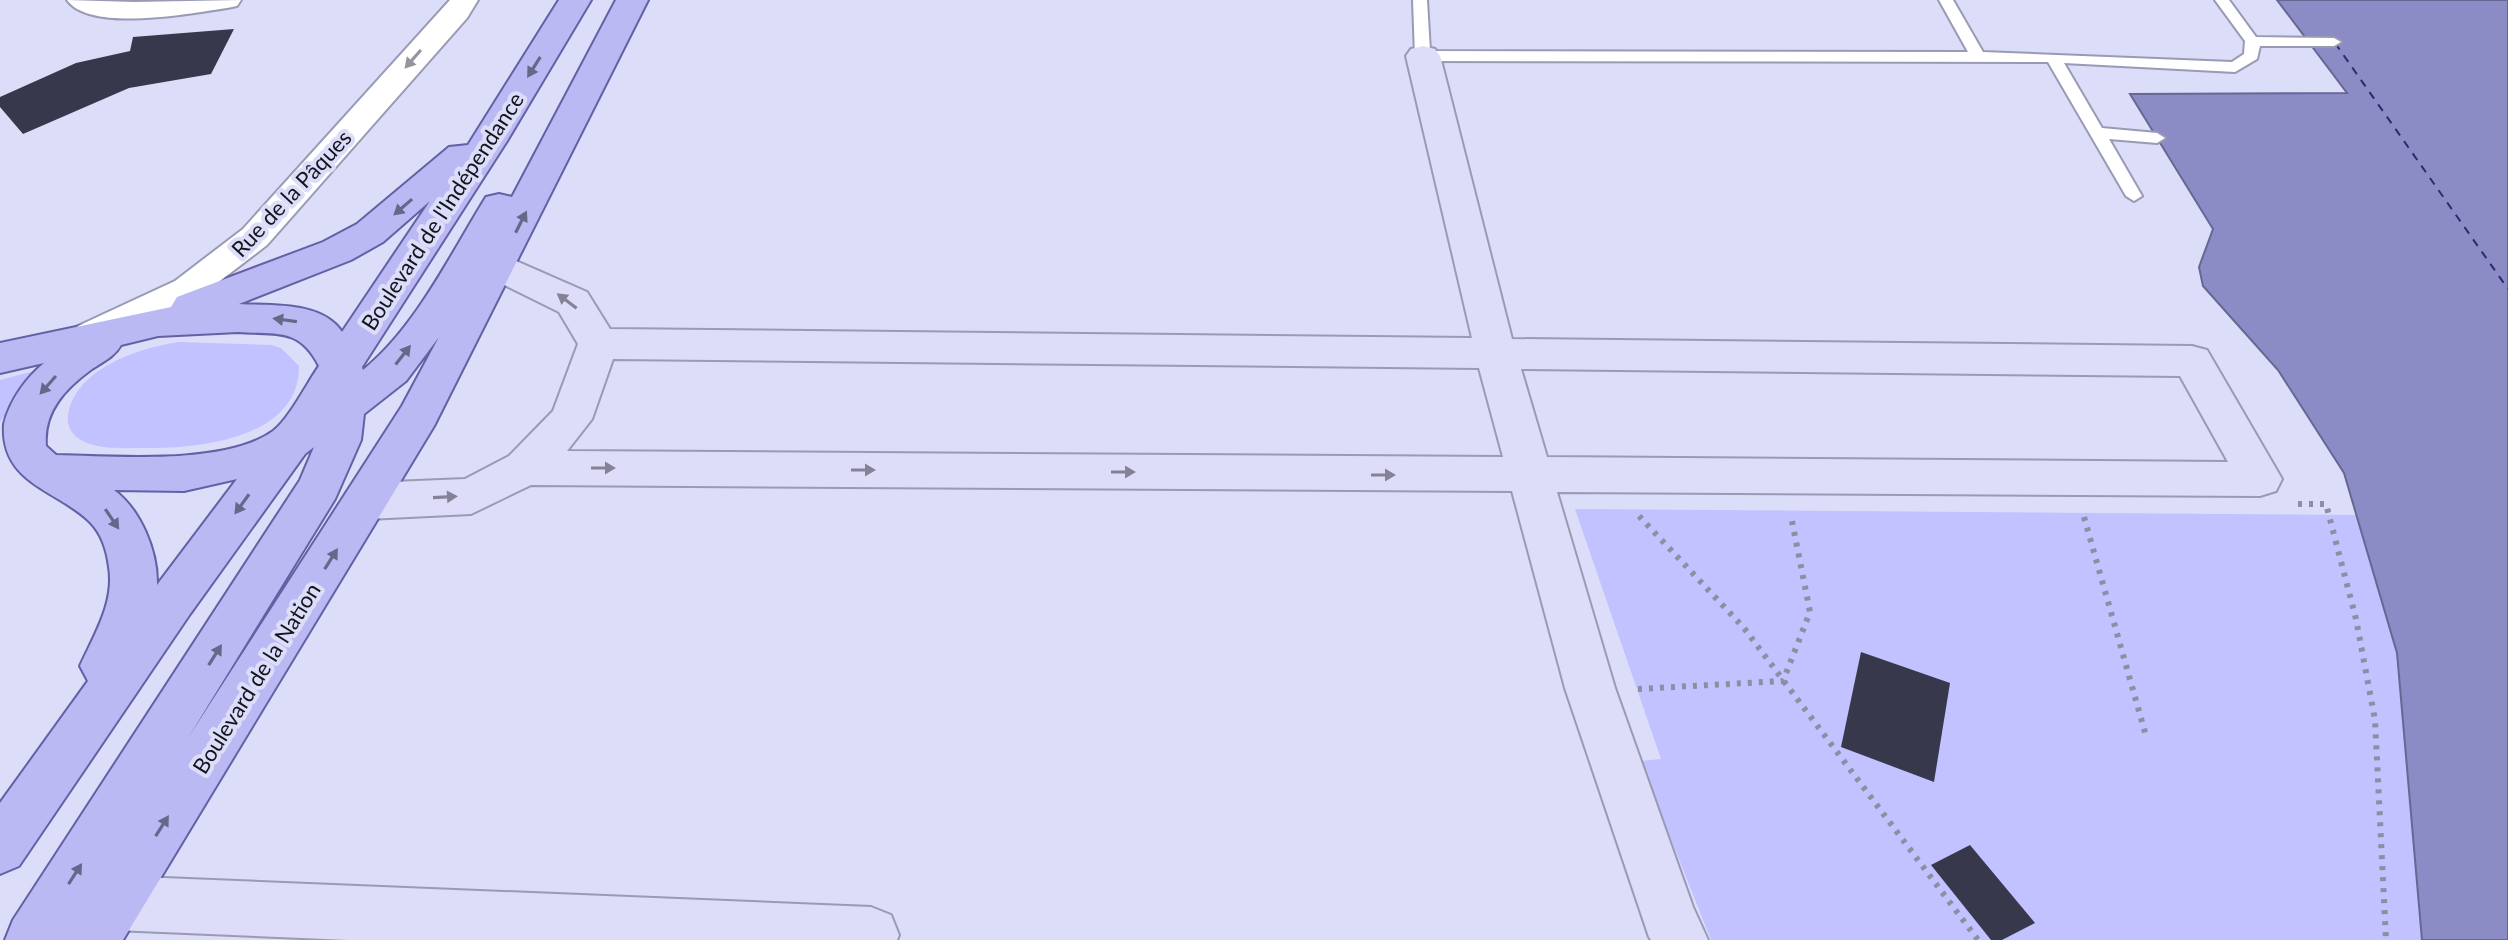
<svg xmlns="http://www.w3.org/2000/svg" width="2508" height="940" font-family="Lato,sans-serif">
<rect width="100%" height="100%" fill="#dcddf9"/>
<g fill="#c1c2ff">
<path d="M179,342L271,345L281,348L299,366C300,440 195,449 142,448C122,448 99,450 81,440C72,435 66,425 68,415C76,368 139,348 179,342Z"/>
<polygon points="38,370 0,422 0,380"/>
<polygon points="1575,509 2356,515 2427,538 2508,940 1711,940 1640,761 1661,759"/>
</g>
<polygon fill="#8b8bc6" stroke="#676794" stroke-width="2" points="2277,0 2508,0 2508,940 2422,940 2397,653 2344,473 2278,370 2203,286 2199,267 2213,229 2130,94 2347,93"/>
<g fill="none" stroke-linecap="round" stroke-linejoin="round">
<polyline stroke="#31286e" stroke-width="2" stroke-dasharray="8 7" stroke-linecap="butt" points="2335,43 2508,289"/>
</g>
<g fill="#38384d">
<polygon points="234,29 211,74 129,88 23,134 0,107 0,97 76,63 130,51 133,37"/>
<polygon points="1861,652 1950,683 1934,782 1841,747"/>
<polygon points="1970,845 2035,923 2002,940 1991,940 1931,865"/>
</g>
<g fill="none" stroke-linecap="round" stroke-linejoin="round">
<defs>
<polygon id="service" points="1413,0 1427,0 1430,51 1968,52 1939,0 1953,0 1983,52 2232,62 2244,54 2245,41 2215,0 2229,0 2256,37 2334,38 2341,42 2334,46 2260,46 2257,59 2235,72 2064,63 2102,128 2157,133 2165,138 2157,143 2109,139 2142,196 2134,201 2126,196 2048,62 1423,61 1415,56"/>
<g id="minor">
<path d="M67,0L134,2L241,0L237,6L227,8C193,13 90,33 67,0Z"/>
<polygon points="450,0 478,0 467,18 267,245 199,297 102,344 90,348 78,344 73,335 78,326 175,281 243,229"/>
</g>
<g id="secondary">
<path d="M1423,46L1435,49L1440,56L1512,339L2192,346L2207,350L2282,479L2276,491L2260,496L1557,492L1615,688L1693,907L1708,940H1651L1649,937L1565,688L1512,491L531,485L471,514L368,519L352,514L346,501L352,488L368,483L465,479L509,456L553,411L578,344L559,312L484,275L479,266L484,257L498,253L587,292L610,329L1472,338L1406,56L1411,49ZM613,359L1479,368L1503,457L567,451L592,419ZM1521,369L2180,376L2228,462L1547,457Z"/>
<polygon points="115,876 871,907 891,915 899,935 897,940 348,940 115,930 95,922 87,903 95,884"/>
</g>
<path id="primary" d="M559,0H591L507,141L362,367L363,370C416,327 450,255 486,197L499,194L512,197L616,0H648L434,426L123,940H5L13,920L300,480L314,447L305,454L190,614L19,866L0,874V803L88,681L80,666C94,635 115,602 109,567C107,551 102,534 90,522C58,490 0,484 4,424C10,400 26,378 44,363L0,373V343L171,307L177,297L323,242L357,224L449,147L468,145ZM430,201L342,332C322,301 270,306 239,304L351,260L383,242ZM238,332C277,335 299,327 319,366C307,383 289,419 273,431C225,466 113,456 56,455L46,446C43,411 66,388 92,369C104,361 114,357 121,345L158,336ZM439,337L402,406L188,738L335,499L361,440L364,414L406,381ZM237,479L157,585C158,552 141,510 114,490L184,491Z"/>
</defs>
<use href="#service" stroke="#999ab4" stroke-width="4"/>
<use href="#minor" stroke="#999ab4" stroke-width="4"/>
<use href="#secondary" stroke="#999ab4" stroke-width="4"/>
<use href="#primary" stroke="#6361a4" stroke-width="4"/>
<g stroke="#8e8ea3" stroke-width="6" stroke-dasharray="4 7" stroke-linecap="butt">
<polyline points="2298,504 2326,504 2356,619 2375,720 2386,940"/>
<polyline points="1639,516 1744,628 1978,940"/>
<polyline points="2084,517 2146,736"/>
<polyline points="1638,689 1783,681 1810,612 1791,516"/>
</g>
<use href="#service" fill="#fff" fill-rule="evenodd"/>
<use href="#minor" fill="#fff" fill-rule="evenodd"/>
<use href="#secondary" fill="#dddcf9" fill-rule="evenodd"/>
<use href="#primary" fill="#bbb9f4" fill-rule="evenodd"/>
</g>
<defs><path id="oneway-solid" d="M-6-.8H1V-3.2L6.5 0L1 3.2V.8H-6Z" transform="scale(2)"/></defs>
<use fill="#95959a" href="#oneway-solid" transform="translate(413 59) rotate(131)"/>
<g fill="#686689">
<use href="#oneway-solid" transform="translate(534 67) rotate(122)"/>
<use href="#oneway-solid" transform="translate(403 207) rotate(139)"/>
<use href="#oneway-solid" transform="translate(521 222) rotate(-63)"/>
<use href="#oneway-solid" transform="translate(285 320) rotate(-172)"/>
<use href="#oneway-solid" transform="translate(403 355) rotate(-52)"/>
<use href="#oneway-solid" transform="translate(48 385) rotate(131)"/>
<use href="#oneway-solid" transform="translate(242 504) rotate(126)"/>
<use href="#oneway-solid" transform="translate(112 519) rotate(56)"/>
<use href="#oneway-solid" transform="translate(331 559) rotate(-58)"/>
<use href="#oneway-solid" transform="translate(215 655) rotate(-58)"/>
<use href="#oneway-solid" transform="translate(162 826) rotate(-58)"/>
<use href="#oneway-solid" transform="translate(75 874) rotate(-57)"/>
</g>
<g fill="#838296">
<use href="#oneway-solid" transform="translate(567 301) rotate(-143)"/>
<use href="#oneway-solid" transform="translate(603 468)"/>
<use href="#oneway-solid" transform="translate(863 470)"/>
<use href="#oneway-solid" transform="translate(1123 472)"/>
<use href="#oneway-solid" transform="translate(1383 475)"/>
<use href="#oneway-solid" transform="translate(445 497) rotate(-3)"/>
</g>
<g text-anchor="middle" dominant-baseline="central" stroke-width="8" stroke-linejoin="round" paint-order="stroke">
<g font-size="22" fill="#14141e" stroke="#dcddf9">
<text transform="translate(291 193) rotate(-47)">Rue de la Pâques</text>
<text transform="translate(442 211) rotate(-57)">Boulevard de l'Indépendance</text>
<text transform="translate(256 678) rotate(-58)">Boulevard de la Nation</text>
</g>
</g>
</svg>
